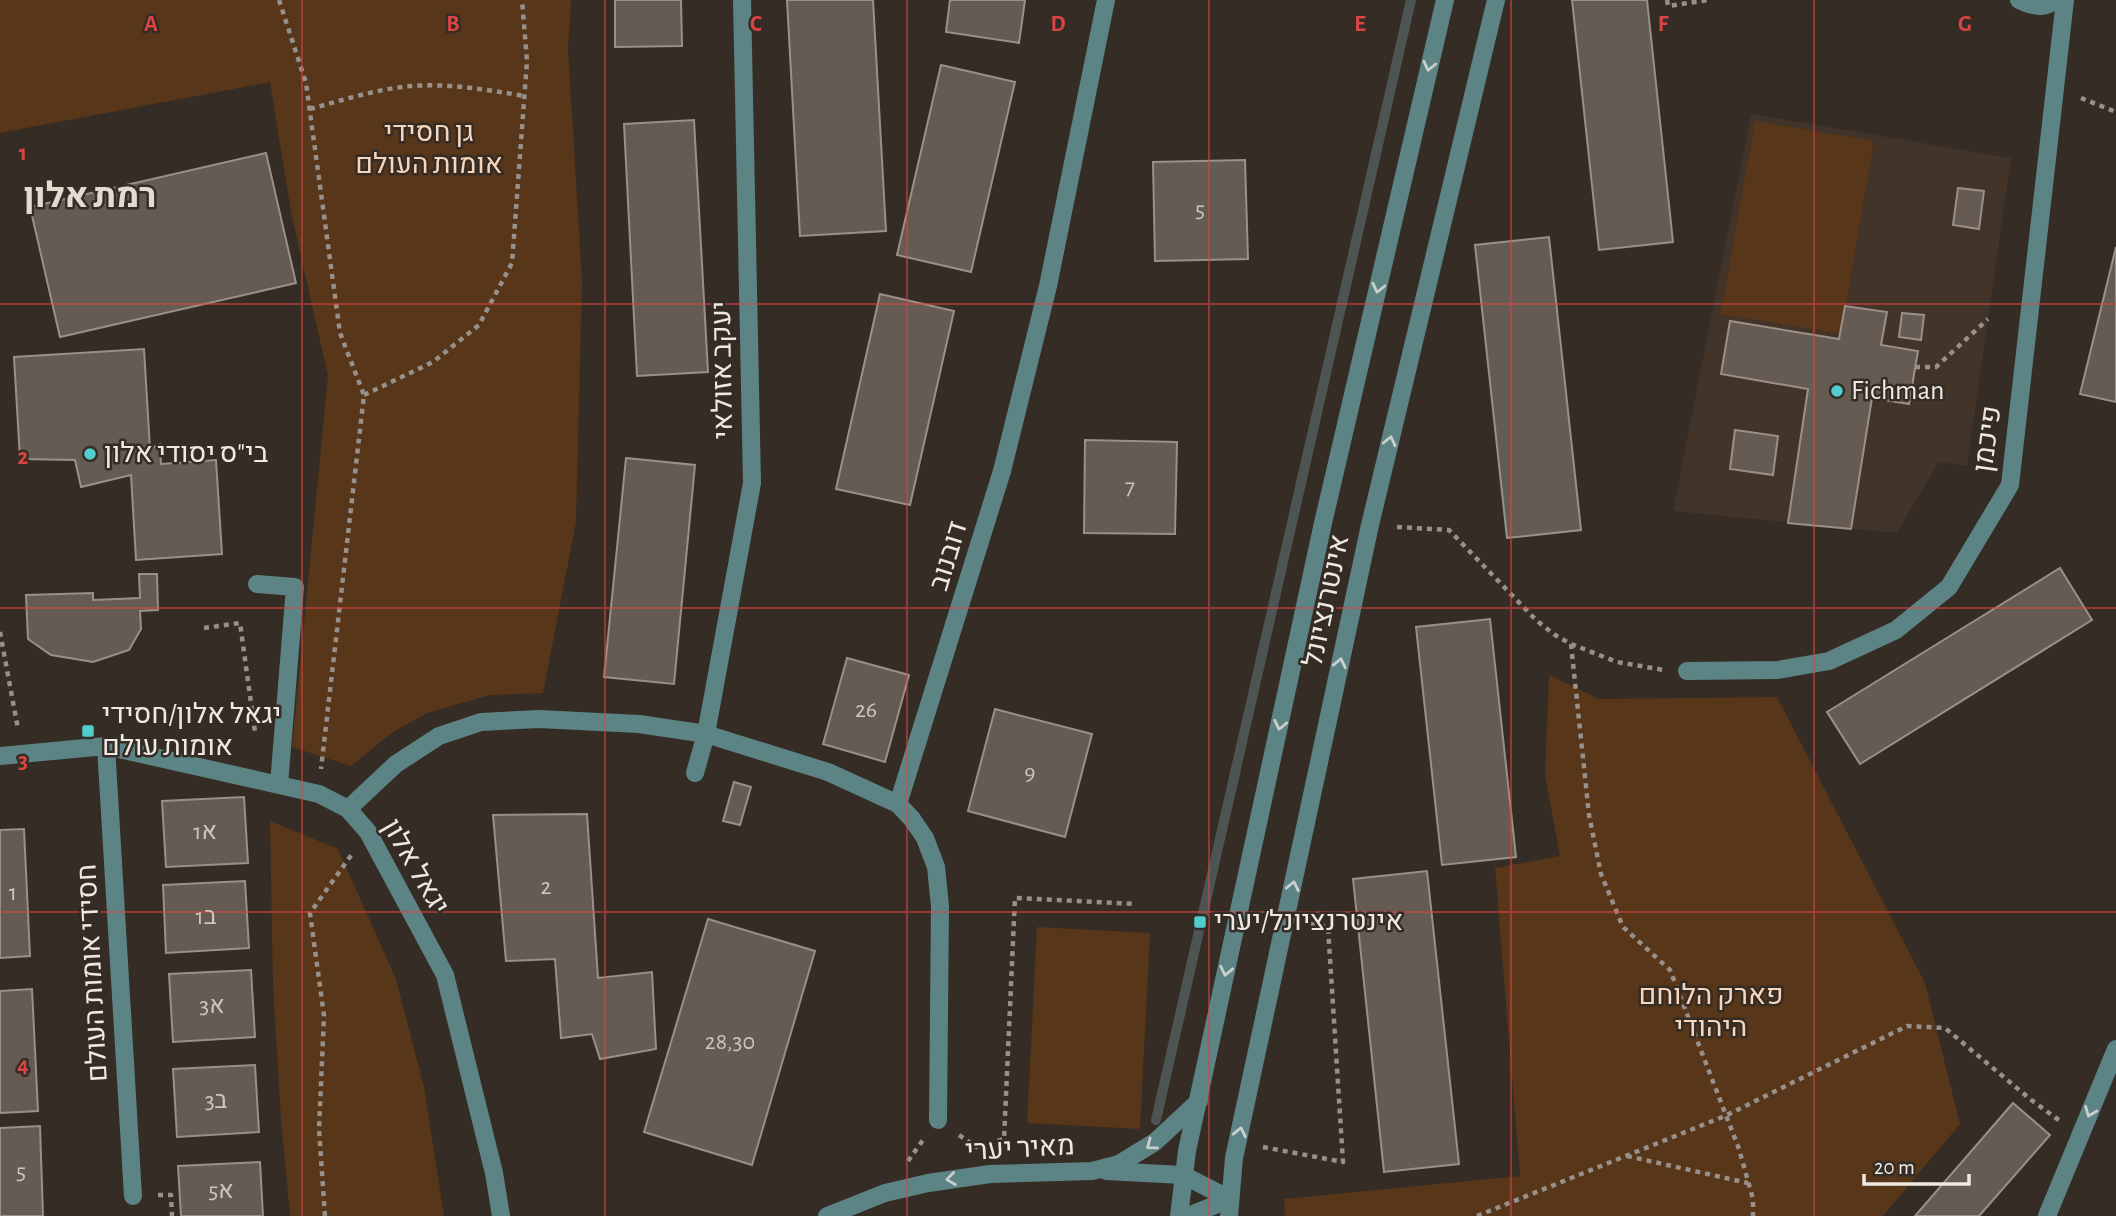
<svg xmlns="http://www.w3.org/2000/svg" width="2116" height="1216" font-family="'Alegreya Sans',Heebo,sans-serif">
<rect width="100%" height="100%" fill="#352c25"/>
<polygon fill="#423429" points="1751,114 2011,158 1967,466 1939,462 1897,533 1673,511"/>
<g fill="#573619">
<polygon points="0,0 571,0 568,49 582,281 576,522 543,693 490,695 427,713 393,732 351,766 292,747 328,376 291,212 270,82 0,133"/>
<polygon points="1755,121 1874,141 1841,334 1721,314"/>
<polygon points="1549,675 1599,699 1777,697 1925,983 1960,1124 1883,1216 1285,1216 1284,1199 1520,1176 1495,868 1560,856 1545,776"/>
<polygon points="270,821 338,849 396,979 424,1087 444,1216 290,1216 281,1119 273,986"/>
<polygon points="1037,927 1150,933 1140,1129 1027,1123"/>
</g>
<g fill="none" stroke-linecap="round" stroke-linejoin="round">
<polyline stroke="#4d5553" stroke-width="10" points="1156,1120 1411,0"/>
</g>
<g fill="#655b53" stroke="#9b9088" stroke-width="2">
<polygon points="615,0 681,0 682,46 615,47"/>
<polygon points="787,0 873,0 886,231 800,236"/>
<polygon points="950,0 1025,0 1019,43 946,32"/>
<polygon points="1572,0 1647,0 1673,242 1599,250"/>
<polygon points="941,65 1015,82 971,272 897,255"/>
<polygon points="694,120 708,372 637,376 624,124"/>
<polygon points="266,153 296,283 60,337 30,207"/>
<polygon points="1245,160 1248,259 1155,261 1153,162"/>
<polygon points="1958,188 1984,191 1979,229 1953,225"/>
<polygon points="1549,237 1581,530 1507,538 1475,245"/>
<polygon points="2116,247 2116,402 2080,394"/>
<polygon points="880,294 954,311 910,505 836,489"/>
<polygon points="1845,306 1887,312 1881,345 1918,351 1909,404 1872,398 1851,529 1788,523 1808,389 1721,374 1730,321 1839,339"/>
<polygon points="1902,313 1924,315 1921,340 1899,337"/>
<polygon points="144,349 150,449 160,444 161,464 216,460 222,554 136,560 131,475 81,487 75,460 20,459 14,357"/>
<polygon points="1735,430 1778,436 1773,475 1730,469"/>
<polygon points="1085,440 1177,442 1175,534 1084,533"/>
<polygon points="626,458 695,465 674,684 604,677"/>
<polygon points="2060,568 2092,620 1860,764 1827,712"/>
<polygon points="139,574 157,574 158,610 140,611 141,629 129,650 93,662 51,655 28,639 26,595 93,593 93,600 140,598"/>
<polygon points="1490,619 1516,857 1442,865 1416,627"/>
<polygon points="847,658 909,675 885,762 823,744"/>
<polygon points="995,709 1092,734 1065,837 968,811"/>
<polygon points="734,782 751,787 740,825 723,821"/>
<polygon points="244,797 248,863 166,867 162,801"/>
<polygon points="587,814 598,978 652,972 656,1049 600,1059 592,1034 561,1038 555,959 506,961 493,815"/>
<polygon points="24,829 30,956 0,958 0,830"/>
<polygon points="1427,871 1459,1164 1384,1172 1353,879"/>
<polygon points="245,881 249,948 166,953 163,885"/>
<polygon points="708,919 815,951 752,1165 644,1132"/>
<polygon points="251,970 255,1037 173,1042 169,974"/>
<polygon points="32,989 38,1111 0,1113 0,991"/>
<polygon points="255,1065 259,1132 177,1137 173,1069"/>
<polygon points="2013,1103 2050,1135 1979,1216 1915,1216"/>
<polygon points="40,1126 43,1216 0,1216 0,1128"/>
<polygon points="260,1162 263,1216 181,1216 178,1166"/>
</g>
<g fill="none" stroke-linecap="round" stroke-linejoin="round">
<g stroke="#98908a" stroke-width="4.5" stroke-dasharray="5 5" stroke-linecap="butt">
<polyline points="279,0 306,83 340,333 364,395 321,769"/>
<polyline points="1667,0 1668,6 1709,0"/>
<polyline points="2081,98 2116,112"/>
<path d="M310,109C343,100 377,89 411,86C449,83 487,90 525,96"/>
<polyline points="1915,367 1936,367 1988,319"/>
<polyline points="364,395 433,362 479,325 512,263 527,61 522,0"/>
<polyline points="1397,527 1449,530 1537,621 1555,635 1571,644 1617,662 1664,670"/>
<polyline points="204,628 240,623 255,732"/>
<polyline points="0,632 18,729"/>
<polyline points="1571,644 1589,815 1601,874 1623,927 1670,970 1739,1149 1753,1199 1753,1216"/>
<polyline points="959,1135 978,1148"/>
<polyline points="978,1146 1004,1139 1015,898 1135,904"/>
<polyline points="1263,1147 1343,1162 1328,927 1311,924"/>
<polyline points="1627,1156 1748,1183"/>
<polyline points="908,1161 923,1140"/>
<polyline points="158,1195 171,1195 172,1216"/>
<polyline points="325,1216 319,1129 324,1016 310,913 352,854"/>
<polyline points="1477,1216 1725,1116 1907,1026 1945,1028 2030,1099 2060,1121"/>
</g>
<g stroke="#5c8484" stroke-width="18">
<path d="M2019,0C2031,6 2044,10 2055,0"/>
<polyline points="257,584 295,587 279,785"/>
<polyline points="1687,671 1778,670 1829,661 1896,630 1949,587 2010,485 2065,0"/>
<polyline points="106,746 133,1196"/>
<polyline points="0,756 106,746 319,794 348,809 368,832 445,975 494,1173 501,1216"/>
<polyline points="695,773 706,734 752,483 742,0"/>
<polyline points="348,809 396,764 439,736 481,722 539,719 639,724 706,734 828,772 898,804"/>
<polyline points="938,1120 940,906 936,867 925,838 912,819 898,804 1002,471 1048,286 1106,0"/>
<polyline points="1106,1171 1183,1175 1230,1199"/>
<polyline points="827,1216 885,1193 928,1183 990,1174 1092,1171 1119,1164 1155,1142 1199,1101"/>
<polyline points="1179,1216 1187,1151 1323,523 1445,0"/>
<polyline points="1188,1216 1230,1199"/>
<polyline points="1229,1216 1234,1158 1370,525 1496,0"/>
<polyline points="2047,1216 2116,1049"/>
</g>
</g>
<defs><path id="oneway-chevron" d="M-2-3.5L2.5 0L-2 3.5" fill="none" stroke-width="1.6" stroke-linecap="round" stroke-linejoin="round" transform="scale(1.75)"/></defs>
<g stroke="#cad0cc">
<use href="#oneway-chevron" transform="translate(1429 66) rotate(103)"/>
<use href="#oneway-chevron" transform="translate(1378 288) rotate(103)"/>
<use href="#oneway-chevron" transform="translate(1390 441) rotate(-77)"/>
<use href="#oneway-chevron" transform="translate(1340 663) rotate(-78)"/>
<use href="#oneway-chevron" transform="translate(1280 725) rotate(102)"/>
<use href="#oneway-chevron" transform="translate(1293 886) rotate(-78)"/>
<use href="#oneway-chevron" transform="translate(1226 971) rotate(102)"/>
<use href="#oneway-chevron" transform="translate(2090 1112) rotate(112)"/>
<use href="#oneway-chevron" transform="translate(1240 1132) rotate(-78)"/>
<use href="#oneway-chevron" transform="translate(1151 1145) rotate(143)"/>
<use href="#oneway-chevron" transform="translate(951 1179) rotate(172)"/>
</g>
<path fill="none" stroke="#da4544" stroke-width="2" stroke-opacity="0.55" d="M302,0V1216M605,0V1216M907,0V1216M1209,0V1216M1511,0V1216M1814,0V1216M0,304H2116M0,608H2116M0,912H2116"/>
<g fill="#52cdce" stroke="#352c25" stroke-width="2.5">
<circle cx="1837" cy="391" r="7"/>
<circle cx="90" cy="454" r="7"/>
<rect x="81" y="724" width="14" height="14" rx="3.5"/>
<rect x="1193" y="915" width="14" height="14" rx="3.5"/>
</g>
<g text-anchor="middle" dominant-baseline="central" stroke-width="5" stroke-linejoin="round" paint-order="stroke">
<g font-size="24" fill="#ccc6c0">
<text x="1200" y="210">5</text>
<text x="1130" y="487">7</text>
<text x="866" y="710">26</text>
<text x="1030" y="773">9</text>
<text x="205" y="832">1א</text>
<text x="546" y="887">2</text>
<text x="13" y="893">1</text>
<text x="206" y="917">1ב</text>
<text x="212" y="1006">3א</text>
<text x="730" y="1042">28,30</text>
<text x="216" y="1101">3ב</text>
<text x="21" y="1172">5</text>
<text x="221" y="1191">5א</text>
</g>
<g font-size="28" fill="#f6d5ba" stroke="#352c25">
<text x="429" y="133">גן חסידי<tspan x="429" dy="32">אומות העולם</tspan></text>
<text x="1711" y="996">פארק הלוחם<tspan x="1711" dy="32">היהודי</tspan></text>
</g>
<g font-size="28" fill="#efe9e4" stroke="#352c25">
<text transform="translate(723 370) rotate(-91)">יעקב אזולאי</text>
<text transform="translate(1988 439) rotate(-82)">פיכמן</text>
<text transform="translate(949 556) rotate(-73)">דובנוב</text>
<text transform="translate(1327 601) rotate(-78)">אינטרנציונל</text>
<text transform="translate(415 867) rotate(60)">יגאל אלון</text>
<text transform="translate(93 973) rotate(-93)">חסידי אומות העולם</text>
<text transform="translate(1020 1149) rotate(-3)">מאיר יערי</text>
</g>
<g font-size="28" fill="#efe9e4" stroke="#352c25" text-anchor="start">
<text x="1851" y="391">Fichman</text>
<text x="104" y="454">בי"ס יסודי אלון</text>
<text x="102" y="715">יגאל אלון/חסידי<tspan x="102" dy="32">אומות עולם</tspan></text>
<text x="1214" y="922">אינטרנציונל/יערי</text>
</g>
<g font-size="35" font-weight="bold" fill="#e5dad0" stroke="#352c25">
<text x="90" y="196">רמת אלון</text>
</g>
</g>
<g font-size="23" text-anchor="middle" font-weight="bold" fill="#da4544" stroke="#352c25" stroke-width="5" stroke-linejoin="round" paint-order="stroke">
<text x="151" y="31">A</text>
<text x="453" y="31">B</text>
<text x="756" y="31">C</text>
<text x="1058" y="31">D</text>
<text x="1360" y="31">E</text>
<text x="1663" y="31">F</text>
<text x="1965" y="31">G</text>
<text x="23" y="160">1</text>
<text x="23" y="464">2</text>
<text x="23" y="768">3</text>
<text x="23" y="1072">4</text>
</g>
<path d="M1864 1174v10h105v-10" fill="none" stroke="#efe9e4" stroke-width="3.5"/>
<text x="1874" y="1174" font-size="21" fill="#efe9e4" stroke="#352c25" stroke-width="5" paint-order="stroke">20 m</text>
</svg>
